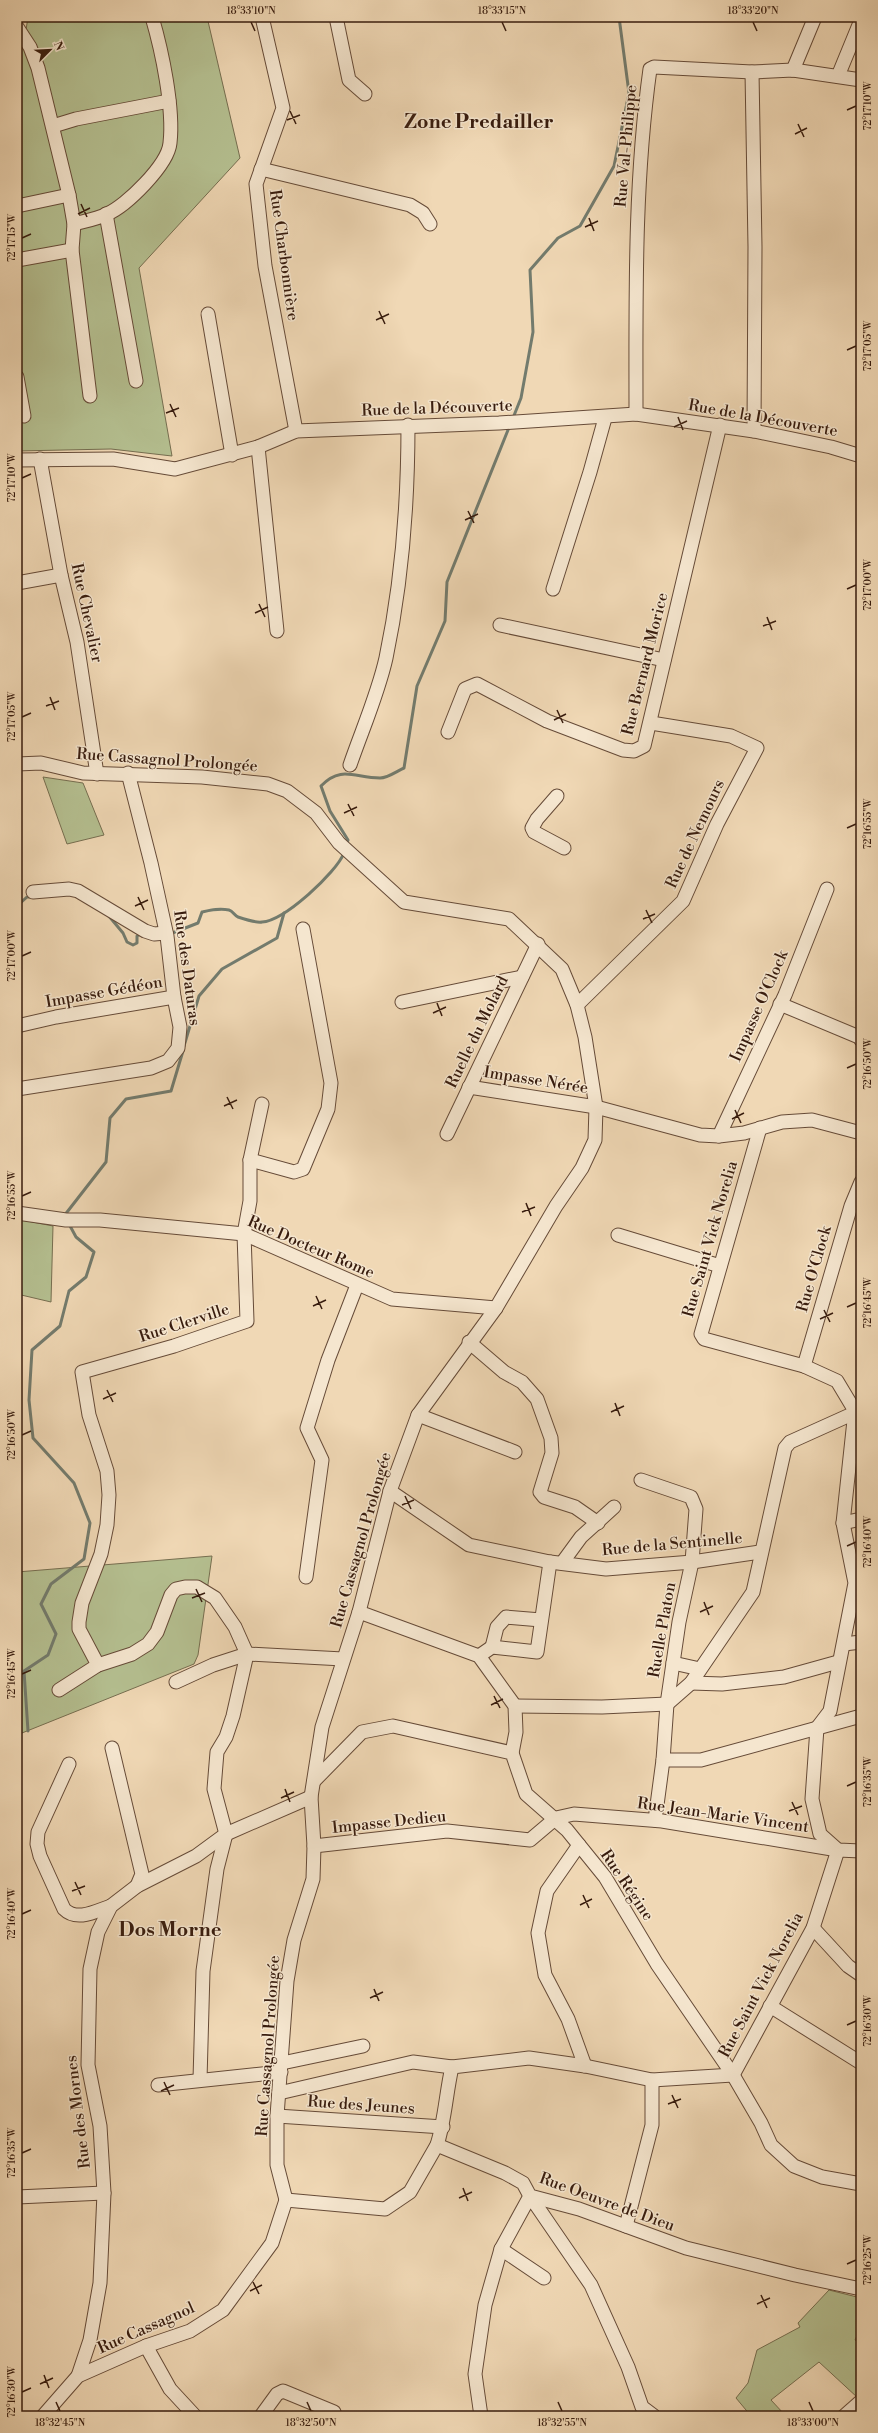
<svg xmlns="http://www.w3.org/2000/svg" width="878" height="2433" font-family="'Libre Bodoni',serif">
<rect width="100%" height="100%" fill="#f0d8b5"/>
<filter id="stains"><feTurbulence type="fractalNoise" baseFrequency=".005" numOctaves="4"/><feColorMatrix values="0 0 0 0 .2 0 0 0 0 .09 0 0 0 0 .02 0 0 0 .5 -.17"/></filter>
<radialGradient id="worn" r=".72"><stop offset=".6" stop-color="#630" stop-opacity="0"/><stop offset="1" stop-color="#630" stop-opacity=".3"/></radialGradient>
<g fill="#b5c091" stroke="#766e50">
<polygon points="28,17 207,17 240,158 139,268 172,456 111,449 17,451 17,38 26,30"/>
<polygon points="43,777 83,783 104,835 67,844"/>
<polygon points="17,1219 53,1226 51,1302 17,1294"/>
<polygon points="212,1556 198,1655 194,1664 17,1735 17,1572"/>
<polygon points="829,2290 861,2298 861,2327 855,2340 861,2345 861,2395 858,2398 819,2362 771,2400 784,2414 780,2416 751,2416 736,2398 748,2383 757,2350 800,2327 798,2323"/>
</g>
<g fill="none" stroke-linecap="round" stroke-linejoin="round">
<g stroke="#737b6d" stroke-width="3">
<polyline points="513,418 521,398 533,332 530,270 558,238 580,226 614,166 629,93 619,17"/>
<path d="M346,846L348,840L330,811L321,786C341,765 355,778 380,778C388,778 397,771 404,768L417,686L445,621L447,582L510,425"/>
<polyline points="17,906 27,897 32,897"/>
<polyline points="108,915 123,933 127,942 133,945 137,943 137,936 141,934"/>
<path d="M170,934L198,923L202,912C211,910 219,908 229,910C233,911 235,916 238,917C244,919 257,923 262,922C284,921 336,873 344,853"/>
<polyline points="184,1046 199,996 222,969 277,938 284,913"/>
<polyline points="64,1216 106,1162 110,1118 126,1099 171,1091 183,1051"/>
<polyline points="28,1731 24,1671 48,1655 56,1634 41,1604 51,1584 84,1559 90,1523 74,1483 33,1438 29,1400 32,1350 60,1326 69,1291 86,1277 94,1252 76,1237 69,1224"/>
</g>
<defs>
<g id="minor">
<polyline points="262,17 283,108 256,184 265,266 296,431"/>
<polyline points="336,17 349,80 365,94"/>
<polyline points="17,27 30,47 38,68 69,195 74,224 72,250 90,396"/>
<polyline points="793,70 815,17"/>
<polyline points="752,72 755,247 754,431"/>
<polyline points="838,76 861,20"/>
<polyline points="53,126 76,119 169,101"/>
<polyline points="261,169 410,205 423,213 430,224"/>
<polyline points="17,206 69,195"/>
<polyline points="106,214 136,381"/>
<path d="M74,224C85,221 97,219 107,214C126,206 168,165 170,143C174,108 162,51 152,17"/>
<polyline points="17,260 72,250"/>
<polyline points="208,314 232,455"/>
<polyline points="17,377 24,416"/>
<path d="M636,414C636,299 634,184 650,69L654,67L752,72L793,70L861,80"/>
<polyline points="258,447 277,631"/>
<polyline points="40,459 61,575 77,642 97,774"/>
<polyline points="17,460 113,459 175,469 258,447 296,431 499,423 636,414 754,431 831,447 861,456"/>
<polyline points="17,583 61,575"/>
<polyline points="553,589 590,472 605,418"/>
<polyline points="500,625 664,660"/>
<polyline points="448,732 465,689 477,684 547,721 623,750 634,751 644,746 720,425"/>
<polyline points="17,764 41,763 83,773 202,777 268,784 287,791 316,813 339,843 404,902 509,919 562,969 577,1005 585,1037 596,1107 595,1140 582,1168 556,1206 496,1308 418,1415 390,1491 359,1612 322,1727 311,1797 314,1846 313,1879 294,1940 287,1981 277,2116 277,2165 286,2200"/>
<path d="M350,765C362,730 378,694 386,658C402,582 408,503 408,425"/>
<polyline points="557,796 537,819 532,828 534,832 564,848"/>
<polyline points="33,892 69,889 78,891 145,931 154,934 166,933"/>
<polyline points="402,1002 522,977"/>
<polyline points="780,1004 859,1037 861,1040"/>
<polyline points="577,1005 683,901 717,824 757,748 731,736 651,723"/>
<polyline points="17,1026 56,1017 174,997"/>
<polyline points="469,1087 596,1107 700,1135 719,1136 744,1133 782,1122 812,1120 861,1133"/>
<polyline points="17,1089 151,1068 168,1061 178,1048 180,1027 174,997 167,936 151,863 128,773"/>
<polyline points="447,1134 538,944"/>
<polyline points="719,1136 785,995 827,889"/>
<polyline points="250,1160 294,1172 303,1169 328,1109 331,1083 303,929"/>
<polyline points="17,1213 66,1220 100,1220 244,1234 392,1299 496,1308"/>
<polyline points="618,1235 720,1266"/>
<polyline points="469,1342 504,1372 522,1382 537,1399 551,1438 552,1453 540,1492 544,1497 575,1507 598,1523"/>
<polyline points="804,1366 851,1206 861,1182"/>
<polyline points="418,1415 515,1452"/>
<polyline points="641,1480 691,1497 696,1509 692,1562 679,1622 667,1704 663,1760 655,1820"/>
<polyline points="390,1491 469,1545 550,1562 606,1569 692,1562 760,1552"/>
<polyline points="843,1523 861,1519"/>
<polyline points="562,1563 581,1537 614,1507"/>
<polyline points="306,1577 322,1460 307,1428 328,1360 357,1285"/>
<polyline points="359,1612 479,1656 515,1706 516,1732 512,1753"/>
<polyline points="844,1644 861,1642"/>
<polyline points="492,1647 497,1627 506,1617 541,1620"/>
<polyline points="479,1656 492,1647 537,1652 550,1562"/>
<polyline points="673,1663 700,1669"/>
<polyline points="98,1665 79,1629 79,1622 82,1603 101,1554 107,1525 109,1495 107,1471 89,1415 82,1372 174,1346 247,1321 244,1234 250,1201 250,1160 262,1104"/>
<polyline points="176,1682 213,1665 247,1654 343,1659"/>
<polyline points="691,1683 722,1684 784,1677 838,1662"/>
<polyline points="59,1690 98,1665 132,1654 148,1644 157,1632 171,1595 176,1589 185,1587 197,1587 215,1598 235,1627 247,1654 233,1716 226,1737 217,1752 214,1789 226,1834 217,1869 203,1971 200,2080"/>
<polyline points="667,1704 691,1683 753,1592 785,1448 790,1442 861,1410"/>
<polyline points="515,1706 602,1707 667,1704"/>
<polyline points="112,1748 142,1874 137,1886"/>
<polyline points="663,1760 701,1760 861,1716"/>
<path d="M69,1764L38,1832L37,1844L40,1856L64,1909C77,1922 96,1911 111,1906"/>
<polyline points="314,1781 362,1732 393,1726 512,1753 526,1794 567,1830 605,1877 657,1964 733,2075 761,2123 771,2145 794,2166 822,2177 861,2184"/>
<polyline points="579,1845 547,1891 538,1933 545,1975 568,2019 585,2066"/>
<polyline points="314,1846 447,1831 530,1840 556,1818 574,1814 662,1821 838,1850 861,1851"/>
<polyline points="813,1928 848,1966 861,1975"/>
<polyline points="770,2006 861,2063"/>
<polyline points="282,2063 363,2046"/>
<polyline points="158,2085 281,2072"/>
<polyline points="279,2093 413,2062 452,2067"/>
<polyline points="277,2116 443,2127"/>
<path d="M437,2145C445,2120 446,2093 452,2067L529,2058L585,2066L652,2080L733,2075L813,1928L838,1850L820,1834L812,1799L817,1728L830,1711L855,1583L843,1523L855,1411L837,1381L804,1366L704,1339L701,1334L760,1128"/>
<polyline points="17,2197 104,2193"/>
<polyline points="286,2200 385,2209 410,2192 437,2145 505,2173 523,2183 530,2196 579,2209 686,2248 795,2275 861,2289"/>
<polyline points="626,2226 652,2125 652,2080"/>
<polyline points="501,2249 544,2278"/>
<polyline points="146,2346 170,2389 195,2416"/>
<polyline points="78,2376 90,2340 100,2283 104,2193 100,2126 88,2065 90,1969 98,1932 111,1906 137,1886 196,1856 226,1834 311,1797"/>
<polyline points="43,2416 78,2376 146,2346 190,2331 223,2310 272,2243 286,2200"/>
<polyline points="261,2416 277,2394 283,2391 334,2412"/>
<polyline points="481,2416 475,2374 485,2305 501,2249 530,2196 591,2285 628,2367 642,2407 654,2416"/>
<polyline points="844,2416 861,2401"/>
</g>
</defs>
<use href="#minor" stroke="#664b38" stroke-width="15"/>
<use href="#minor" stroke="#f5e6cf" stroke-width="13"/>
</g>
<path fill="none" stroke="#381c0e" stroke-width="1.5" d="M251,22L255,31M502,22L506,31M753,22L757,31M847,110L856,106M290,111L296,124M287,120L300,115M798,124L804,137M795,134L807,128M81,204L87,217M78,214L90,208M589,218L594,231M585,227L598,221M22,238L31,234M379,311L385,324M376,320L389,314M847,350L856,346M170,404L176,417M166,413L179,408M678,417L683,430M674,427L687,421M22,478L31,474M468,511L474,523M465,520L478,514M847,589L856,585M259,604L265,617M255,613L268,607M767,617L772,630M763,626L776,621M50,697L55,710M46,706L59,701M557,710L563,723M22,717L31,713M554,720L566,714M348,804L354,816M344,813L357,807M847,828L856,824M138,897L144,910M135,906L148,900M646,910L652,923M643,919L655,914M22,956L31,952M437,1003L442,1016M433,1013L446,1007M847,1068L856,1064M227,1097L233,1109M224,1106L237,1100M735,1110L741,1123M732,1119L744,1113M22,1196L31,1192M526,1203L531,1216M522,1212L535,1207M316,1296L322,1309M313,1306L326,1300M847,1307L856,1303M824,1310L830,1322M820,1319L833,1313M107,1390L113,1402M103,1399L116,1393M615,1403L620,1416M611,1412L624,1406M22,1435L31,1431M405,1496L411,1509M402,1505L414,1500M847,1546L856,1542M196,1589L202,1602M192,1598L205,1593M704,1602L709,1615M700,1612L713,1606M22,1674L31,1670M494,1696L500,1708M491,1705L503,1699M847,1786L856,1782M285,1789L290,1802M281,1798L294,1792M792,1802L798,1815M789,1811L802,1806M75,1882L81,1895M72,1891L85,1886M583,1895L589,1908M580,1905L592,1899M22,1914L31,1910M374,1989L379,2001M370,1998L383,1992M847,2025L856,2021M164,2082L170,2095M161,2091L174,2085M672,2095L678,2108M668,2104L681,2099M22,2153L31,2149M463,2188L468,2201M459,2198L472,2192M847,2264L856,2260M253,2282L259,2294M250,2291L262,2285M761,2295L767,2308M757,2304L770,2298M44,2375L49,2388M40,2384L53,2378M22,2392L31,2388M56,2402L60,2411M307,2402L311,2411M558,2402L562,2411M809,2402L813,2411"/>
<g text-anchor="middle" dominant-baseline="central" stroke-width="3" stroke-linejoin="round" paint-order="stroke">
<g font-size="16" fill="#381c0e" stroke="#f5e6cf">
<text transform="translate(626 146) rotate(-85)">Rue Val-Philippe</text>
<text transform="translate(284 255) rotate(82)">Rue Charbonnière</text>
<text transform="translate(437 408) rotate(-2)">Rue de la Découverte</text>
<text transform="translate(763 418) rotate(10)">Rue de la Découverte</text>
<text transform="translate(87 613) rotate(78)">Rue Chevalier</text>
<text transform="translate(645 664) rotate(-76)">Rue Bernard Morice</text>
<text transform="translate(167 760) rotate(4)">Rue Cassagnol Prolongée</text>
<text transform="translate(695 834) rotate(-65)">Rue de Nemours</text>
<text transform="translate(187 968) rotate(82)">Rue des Daturas</text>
<text transform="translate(104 992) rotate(-10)">Impasse Gédéon</text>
<text transform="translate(759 1006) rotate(-66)">Impasse O'Clock</text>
<text transform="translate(477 1032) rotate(-64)">Ruelle du Molard</text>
<text transform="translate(536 1080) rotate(9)">Impasse Nérée</text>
<text transform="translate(710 1239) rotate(-74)">Rue Saint Vick Norelia</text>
<text transform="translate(311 1247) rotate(23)">Rue Docteur Rome</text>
<text transform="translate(814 1269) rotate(-74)">Rue O'Clock</text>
<text transform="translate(184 1323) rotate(-18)">Rue Clerville</text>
<text transform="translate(361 1540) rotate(-74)">Rue Cassagnol Prolongée</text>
<text transform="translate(672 1544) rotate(-5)">Rue de la Sentinelle</text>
<text transform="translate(662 1630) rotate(-80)">Ruelle Platon</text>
<text transform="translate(723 1815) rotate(8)">Rue Jean-Marie Vincent</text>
<text transform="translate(389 1822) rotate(-6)">Impasse Dedieu</text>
<text transform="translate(627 1885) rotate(56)">Rue Régine</text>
<text transform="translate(761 1985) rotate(-62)">Rue Saint Vick Norelia</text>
<text transform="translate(268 2046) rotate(-86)">Rue Cassagnol Prolongée</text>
<text transform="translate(361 2105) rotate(4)">Rue des Jeunes</text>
<text transform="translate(78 2112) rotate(-97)">Rue des Mornes</text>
<text transform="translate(607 2202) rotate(20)">Rue Oeuvre de Dieu</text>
<text transform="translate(146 2328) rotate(-24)">Rue Cassagnol</text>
</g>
<g font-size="20" font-weight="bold" fill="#381c0e" stroke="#f5e6cf">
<text x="479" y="122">Zone Predailler</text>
<text x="170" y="1930">Dos Morne</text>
</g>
</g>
<rect width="878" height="2433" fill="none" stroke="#f0d8b5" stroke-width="44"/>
<g transform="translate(50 50) rotate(66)" stroke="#f5e6cf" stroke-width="3" paint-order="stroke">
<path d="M0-3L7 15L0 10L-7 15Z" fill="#381c0e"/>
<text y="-6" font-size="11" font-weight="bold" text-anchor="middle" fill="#381c0e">N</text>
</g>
<rect x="22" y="22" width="834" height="2389" fill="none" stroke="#381c0e" stroke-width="1.5"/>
<g font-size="10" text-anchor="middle" fill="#381c0e">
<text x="251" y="14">18°33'10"N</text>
<text x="502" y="14">18°33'15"N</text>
<text x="753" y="14">18°33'20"N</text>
<text transform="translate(867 106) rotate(-90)" y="4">72°17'10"W</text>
<text transform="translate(11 238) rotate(-90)" y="4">72°17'15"W</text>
<text transform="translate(867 346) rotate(-90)" y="4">72°17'05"W</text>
<text transform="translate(11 478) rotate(-90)" y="4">72°17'10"W</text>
<text transform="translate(867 585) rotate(-90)" y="4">72°17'00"W</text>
<text transform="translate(11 717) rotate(-90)" y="4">72°17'05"W</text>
<text transform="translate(867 824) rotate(-90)" y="4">72°16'55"W</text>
<text transform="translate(11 956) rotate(-90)" y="4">72°17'00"W</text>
<text transform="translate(867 1064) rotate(-90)" y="4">72°16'50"W</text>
<text transform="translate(11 1196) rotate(-90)" y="4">72°16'55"W</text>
<text transform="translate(867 1303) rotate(-90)" y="4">72°16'45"W</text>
<text transform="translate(11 1435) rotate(-90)" y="4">72°16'50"W</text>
<text transform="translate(867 1542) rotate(-90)" y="4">72°16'40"W</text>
<text transform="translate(11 1674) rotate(-90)" y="4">72°16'45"W</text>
<text transform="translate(867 1782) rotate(-90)" y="4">72°16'35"W</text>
<text transform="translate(11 1914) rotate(-90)" y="4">72°16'40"W</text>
<text transform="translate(867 2021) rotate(-90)" y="4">72°16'30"W</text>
<text transform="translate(11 2153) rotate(-90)" y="4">72°16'35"W</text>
<text transform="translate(867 2260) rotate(-90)" y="4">72°16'25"W</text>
<text transform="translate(11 2392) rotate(-90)" y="4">72°16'30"W</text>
<text x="60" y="2426">18°32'45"N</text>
<text x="311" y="2426">18°32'50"N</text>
<text x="562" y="2426">18°32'55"N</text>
<text x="813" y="2426">18°33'00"N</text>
</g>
<rect width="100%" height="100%" filter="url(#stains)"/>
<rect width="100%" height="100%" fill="url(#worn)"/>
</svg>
